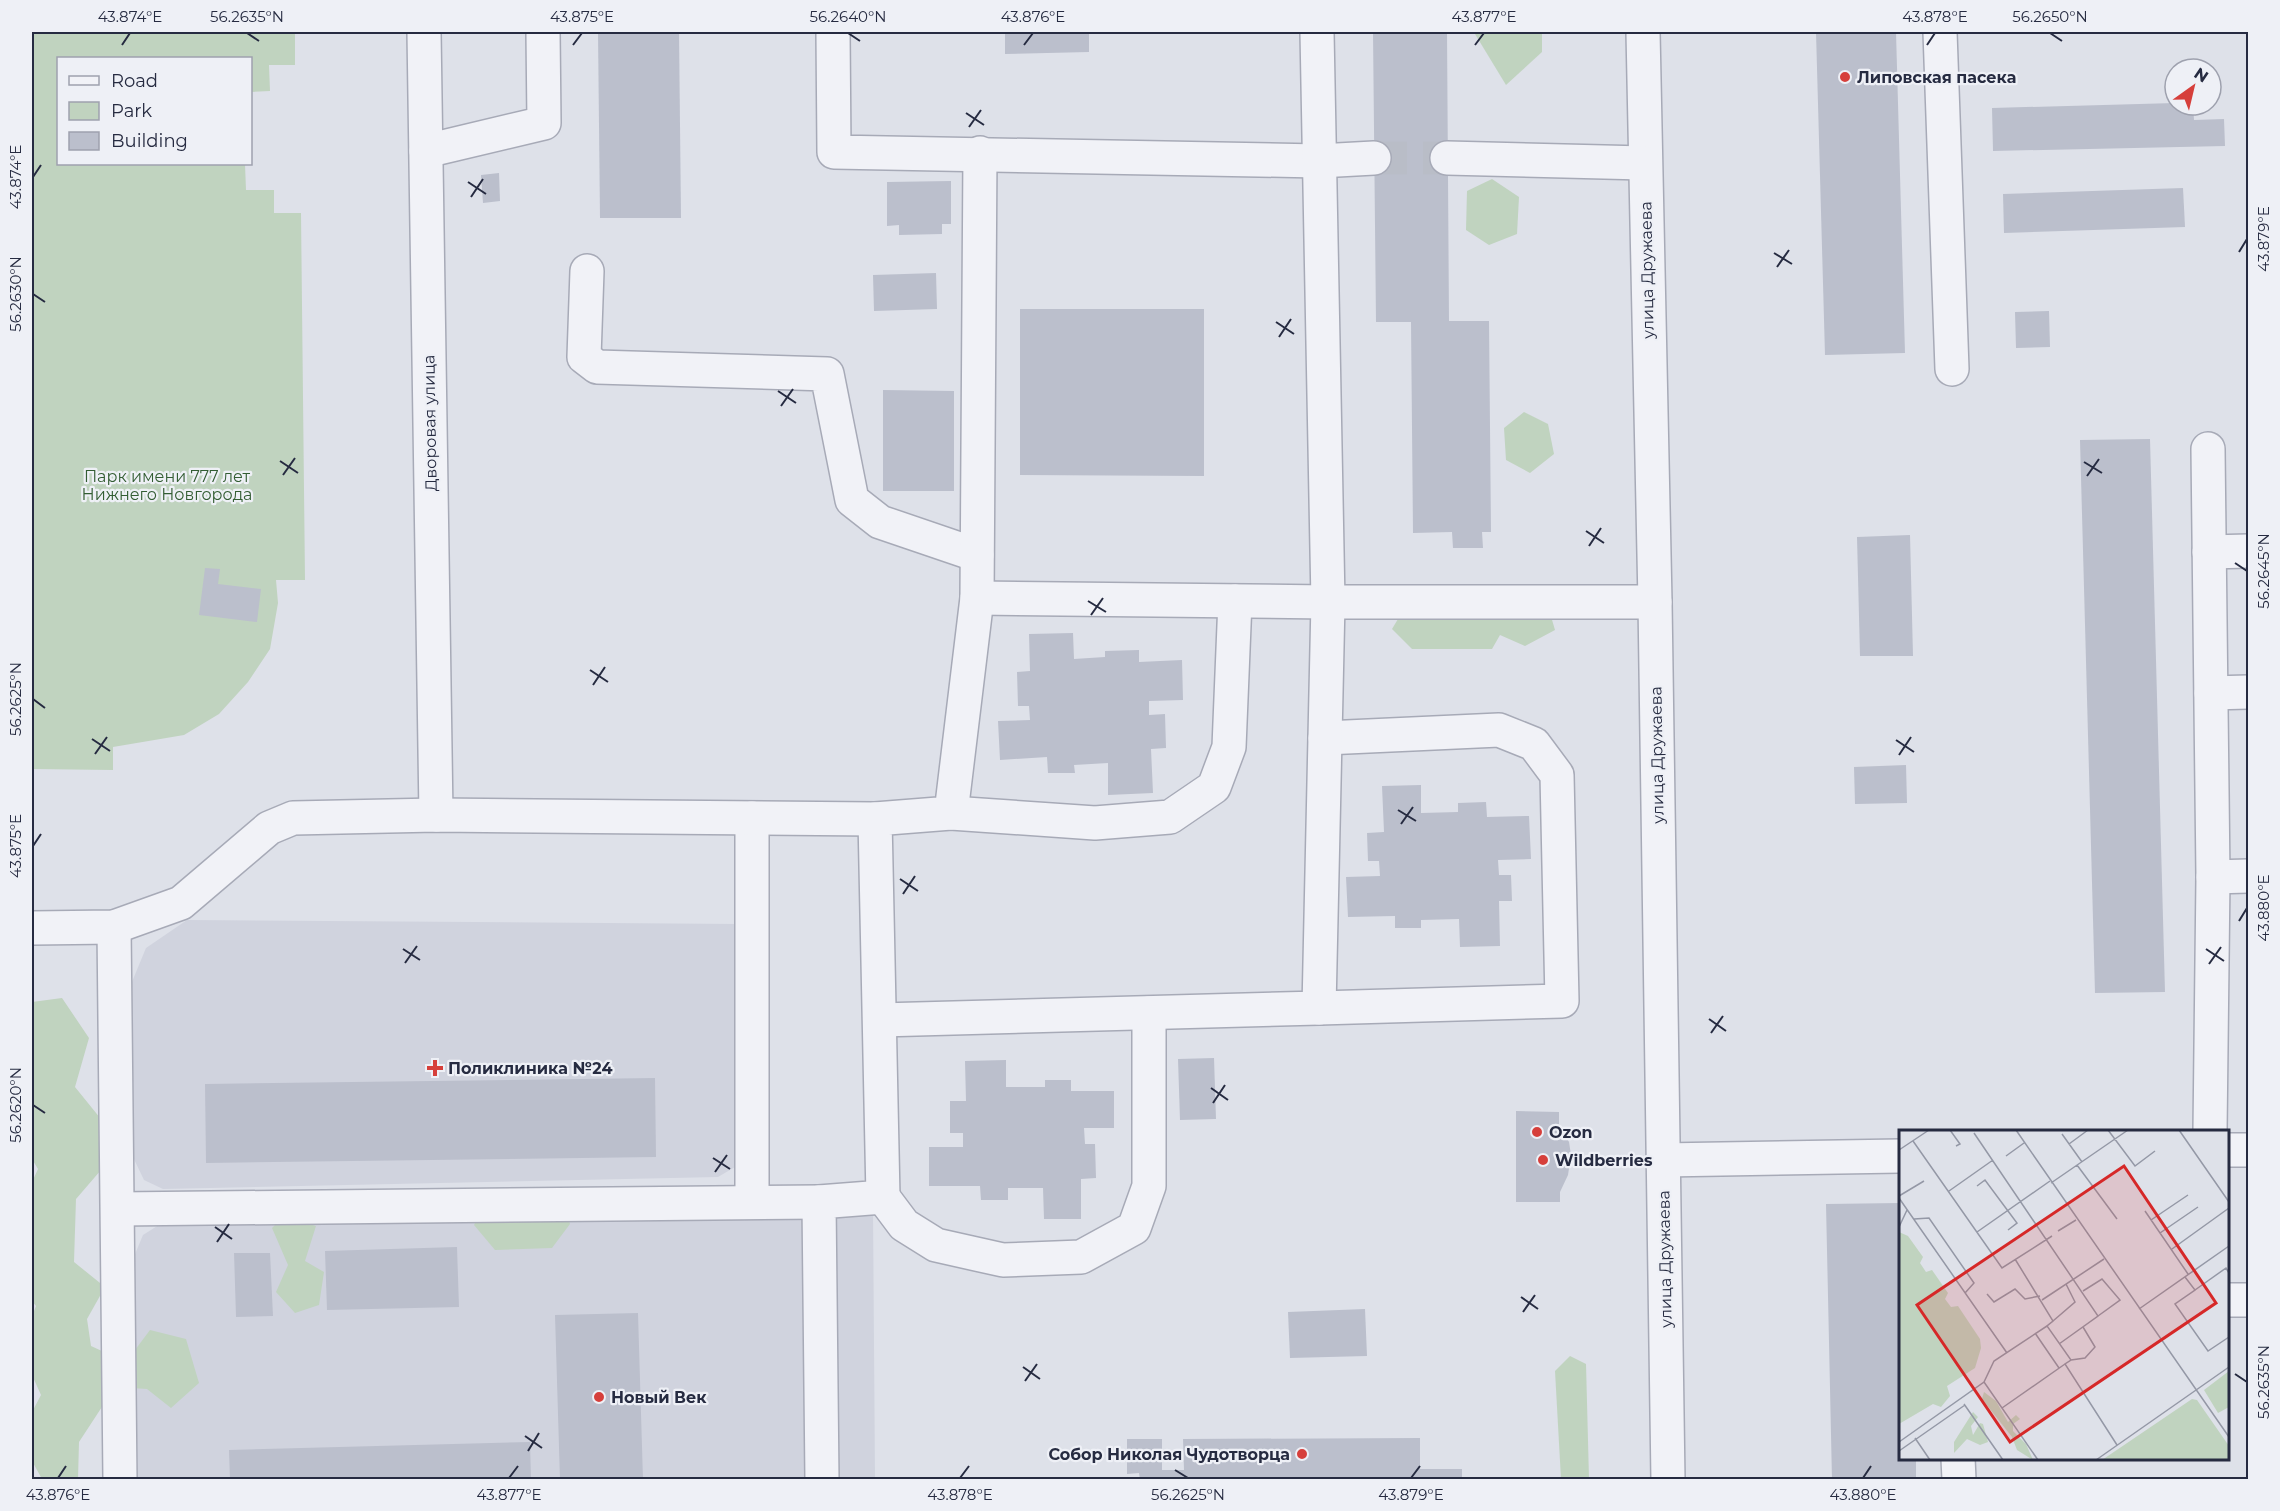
<svg xmlns="http://www.w3.org/2000/svg" width="2280" height="1511" font-family="Montserrat,sans-serif">
<rect width="100%" height="100%" fill="#dee1e9"/>
<g fill="#d0d3de">
<polygon points="187,920 738,924 740,1147 735,1167 718,1177 163,1189 144,1180 133,1157 129,989 146,948"/>
<polygon points="873,1211 875,1479 138,1479 133,1259 143,1235 162,1223"/>
</g>
<g fill="#c0d3bf">
<polygon points="32,32 295,32 295,65 269,65 270,91 251,92 250,58 58,58 58,164 245,164 246,190 274,190 274,213 301,213 305,580 276,580 278,603 270,649 248,682 219,714 184,735 113,747 113,770 32,769"/>
<polygon points="1477,32 1542,32 1542,52 1506,85 1475,34"/>
<polygon points="1492,179 1519,197 1517,234 1489,245 1466,230 1467,191"/>
<polygon points="1524,412 1548,424 1554,454 1530,473 1506,460 1504,428"/>
<polygon points="1404,609 1550,613 1555,630 1525,646 1500,635 1492,649 1412,649 1392,629"/>
<polygon points="62,998 89,1038 75,1087 109,1129 107,1163 76,1199 74,1262 105,1287 87,1319 91,1346 126,1362 150,1330 186,1339 199,1383 171,1408 147,1389 115,1387 79,1442 78,1479 42,1479 32,1461 32,1412 41,1395 32,1375 32,1316 36,1306 32,1301 32,1182 38,1169 32,1159 32,1002"/>
<polygon points="522,1188 561,1195 570,1224 552,1248 495,1250 474,1225 488,1197"/>
<polygon points="284,1216 316,1226 305,1261 324,1272 319,1305 295,1313 276,1292 288,1265 272,1228"/>
<polygon points="1570,1356 1586,1364 1589,1479 1561,1479 1555,1371"/>
</g>
<g fill="#bbbfcc">
<polygon points="598,32 679,32 681,218 600,218"/>
<polygon points="1005,32 1089,32 1089,52 1005,54"/>
<polygon points="1373,32 1447,32 1449,321 1489,321 1491,532 1482,532 1483,548 1453,548 1452,532 1413,533 1411,322 1376,322"/>
<polygon points="1816,32 1896,32 1905,353 1825,355"/>
<polygon points="2175,103 2193,105 2194,120 2224,119 2225,146 1993,151 1992,108"/>
<polygon points="499,173 500,201 483,203 481,175"/>
<polygon points="951,181 951,224 942,224 942,234 899,235 899,225 887,226 887,182"/>
<polygon points="2183,188 2185,227 2004,233 2003,194"/>
<polygon points="936,273 937,309 874,311 873,275"/>
<polygon points="1020,309 1204,309 1204,476 1020,475"/>
<polygon points="2049,311 2050,347 2016,348 2015,312"/>
<polygon points="883,390 954,391 954,491 883,491"/>
<polygon points="2150,439 2165,992 2095,993 2080,440"/>
<polygon points="1910,535 1913,656 1860,656 1857,537"/>
<polygon points="205,568 220,569 218,584 261,589 257,622 199,615"/>
<polygon points="1073,633 1074,659 1105,657 1105,651 1139,650 1139,662 1182,660 1183,700 1149,701 1149,715 1165,714 1166,748 1151,749 1153,793 1108,795 1108,763 1074,765 1075,773 1048,773 1047,757 1000,760 998,721 1030,720 1029,706 1018,706 1017,672 1030,671 1029,634"/>
<polygon points="1906,765 1907,803 1855,804 1854,767"/>
<polygon points="1421,785 1421,813 1458,812 1458,803 1486,802 1487,817 1529,816 1531,859 1498,860 1499,875 1511,875 1512,901 1499,901 1500,946 1460,947 1459,919 1421,920 1421,928 1395,928 1395,916 1348,917 1346,877 1380,876 1379,861 1368,861 1367,833 1384,832 1382,786"/>
<polygon points="1214,1058 1216,1119 1180,1120 1178,1059"/>
<polygon points="1006,1060 1006,1087 1045,1087 1045,1080 1071,1080 1071,1091 1114,1091 1114,1128 1084,1128 1085,1144 1095,1144 1096,1178 1081,1179 1081,1219 1044,1219 1043,1188 1008,1188 1008,1200 981,1200 980,1186 929,1186 929,1147 963,1147 963,1133 950,1133 950,1101 966,1101 965,1061"/>
<polygon points="655,1078 656,1157 206,1163 205,1084"/>
<polygon points="1516,1111 1559,1112 1559,1124 1569,1142 1571,1155 1568,1175 1560,1192 1560,1202 1516,1202"/>
<polygon points="1900,1203 1900,1458 1916,1458 1916,1480 1832,1480 1826,1204"/>
<polygon points="457,1247 459,1307 327,1310 325,1251"/>
<polygon points="234,1253 270,1253 273,1316 236,1317"/>
<polygon points="1365,1309 1367,1356 1290,1358 1288,1312"/>
<polygon points="638,1313 643,1480 560,1480 555,1315"/>
<polygon points="1420,1438 1420,1469 1462,1469 1462,1480 1140,1480 1139,1473 1127,1474 1127,1439 1162,1439 1162,1470 1184,1470 1183,1439"/>
<polygon points="530,1442 531,1480 230,1480 229,1450"/>
</g>
<g fill="none" stroke-linecap="round" stroke-linejoin="round">
<polyline stroke="#b9bdc7" stroke-width="33" stroke-dasharray="33 16" stroke-linecap="butt" points="1374,158 1447,158"/>
<defs>
<g id="minor">
<polyline points="424,32 436,815"/>
<polyline points="833,32 834,152 1319,161 1374,158"/>
<polyline points="1643,32 1655,602 1668,1480"/>
<polyline points="1940,32 1952,369"/>
<polyline points="426,151 544,123 543,32"/>
<polyline points="1447,158 1644,163"/>
<polyline points="587,271 584,357 597,367 827,374 852,500 880,522 977,555"/>
<polyline points="2208,449 2213,877 2210,1132"/>
<polyline points="2209,552 2248,551"/>
<polyline points="977,598 1328,602 1655,602"/>
<polyline points="2211,693 2248,692"/>
<polyline points="951,813 1095,823 1170,817 1214,787 1229,747 1235,601"/>
<polyline points="752,818 752,1202"/>
<polyline points="2213,877 2248,876"/>
<polyline points="114,927 120,1480"/>
<polyline points="32,928 114,927 181,903 269,828 293,818 436,815 875,819"/>
<polyline points="1319,1008 1562,1001 1557,775 1534,744 1499,730 1325,738"/>
<polyline points="880,1020 1319,1008 1328,602 1317,32"/>
<polyline points="2228,1150 2248,1150"/>
<polyline points="1663,1160 1900,1156"/>
<polyline points="883,1197 904,1225 936,1245 1003,1260 1081,1257 1134,1228 1149,1186 1149,1013"/>
<polyline points="118,1209 819,1202"/>
<polyline points="2228,1300 2248,1300"/>
<polyline points="1958,1458 1959,1480"/>
<polyline points="822,1480 819,1202 883,1197 875,819 951,813 977,598 980,153"/>
</g>
</defs>
<use href="#minor" stroke="#a7aab7" stroke-width="36"/>
<use href="#minor" stroke="#f1f2f7" stroke-width="33"/>
</g>
<path fill="none" stroke="#262b41" stroke-width="2" d="M247,33L259,41M848,33L860,41M2050,33L2062,41M122,45L130,33M573,45L582,33M1024,45L1033,33M1475,45L1484,33M1927,45L1935,33M966,113L984,125M969,127L981,110M33,177L41,165M468,182L486,194M471,197L483,179M2239,252L2247,239M1774,253L1792,264M1777,267L1789,250M33,294L45,302M1276,322L1294,334M1279,337L1291,319M778,391L796,403M781,406L793,389M280,461L298,473M2084,462L2102,473M283,475L295,458M2087,476L2099,459M1586,531L1604,543M1589,546L1601,528M2235,563L2247,571M1088,601L1106,612M1091,615L1103,598M590,670L608,682M593,685L605,667M33,699L45,708M92,739L110,751M1896,740L1914,752M95,754L107,737M1899,755L1911,737M1398,810L1416,821M1401,824L1413,807M33,846L41,834M900,879L918,891M903,894L915,876M2239,921L2247,908M403,949L420,960M2206,949L2224,961M405,963L417,946M2209,964L2221,947M1709,1019L1726,1031M1711,1033L1723,1016M1211,1088L1228,1100M1213,1103L1225,1085M33,1105L45,1113M713,1158L730,1169M715,1172L727,1155M215,1227L232,1239M217,1242L229,1224M1521,1297L1538,1309M1523,1312L1535,1295M1023,1367L1040,1379M2235,1374L2247,1382M1025,1381L1037,1364M525,1436L542,1448M528,1451L539,1433M1175,1470L1188,1478M58,1478L66,1466M509,1478L518,1466M960,1478L969,1466M1411,1478L1420,1466M1863,1478L1871,1466"/>
<g fill="#d63f3b" stroke="#eef0f6" stroke-width="2">
<circle cx="1845" cy="77" r="6"/>
<path d="M432 1059h6v6h6v6h-6v6h-6v-6h-6v-6h6z"/>
<circle cx="1537" cy="1132" r="6"/>
<circle cx="1543" cy="1160" r="6"/>
<circle cx="599" cy="1397" r="6"/>
<circle cx="1302" cy="1454" r="6"/>
</g>
<g text-anchor="middle" dominant-baseline="central" stroke-width="4.5" stroke-linejoin="round" paint-order="stroke">
<g font-size="16" font-weight="bold" fill="#262b41" stroke="#eef0f6" text-anchor="start">
<text x="1857" y="77">Липовская пасека</text>
<text x="448" y="1068">Поликлиника №24</text>
<text x="1549" y="1132">Ozon</text>
<text x="1555" y="1160">Wildberries</text>
<text x="611" y="1397">Новый Век</text>
<text x="1290" y="1454" text-anchor="end">Собор Николая Чудотворца</text>
</g>
<g font-size="16" fill="#262b41" stroke="#eef0f6">
<text transform="translate(1647 270) rotate(-91)">улица Дружаева</text>
<text transform="translate(430 423) rotate(-91)">Дворовая улица</text>
<text transform="translate(1657 755) rotate(-91)">улица Дружаева</text>
<text transform="translate(1665 1259) rotate(-91)">улица Дружаева</text>
</g>
<g font-size="16" fill="#335d33" stroke="#eef0f6">
<text x="167" y="476">Парк имени 777 лет<tspan x="167" dy="18">Нижнего Новгорода</tspan></text>
</g>
</g>
<g transform="translate(1899 1130)">
<rect width="330" height="330" fill="#dee1e9"/>
<path d="M0,102L9,106L24,127L21,133L27,142L33,140L49,163L46,169L52,177L59,176L81,209L82,218L76,238L48,256L51,266L42,277L34,274L0,294ZM330,241V277L319,283L305,260ZM85,262L97,271L109,292L117,285L121,289L114,294V301L127,314L134,330L118,320L113,307L83,269ZM293,269L298,270L330,316V330H203ZM74,282L79,287L72,296L74,305L81,293L84,294L89,312L81,315L68,309L55,323V312Z" fill="#c0d3bf"/>
<path fill="none" stroke="#9498a6" stroke-width="1.5" d="M51,0L61,14L57,16M117,0L330,307M209,0L236,36L256,21M280,0L330,72M75,3L199,186L160,214M163,4L183,32M14,11L103,138L153,106M170,14L189,0M0,20L30,0M107,26L125,13M178,35L218,89M152,53L229,0M78,56L86,50L109,81L118,93L109,100M50,61L94,30M0,66L25,51M0,68L108,223M246,81L289,144M15,89L30,88L75,153L66,163M252,90L289,65M0,97L8,80M159,101L177,90M78,102L151,51M261,103L299,77M273,119L330,78M116,129L154,191L148,196L172,230L166,234L218,315M286,147L296,160L276,174L309,221L330,207M296,160L327,138L330,143M184,161L203,149L221,170L199,186M88,164L95,172L116,159L126,169L141,166M143,170L205,129M240,179L330,116M154,191L176,172L167,154M136,203L160,238M172,230L186,228L196,217L184,197M85,252L139,330M65,274L104,330M103,278L166,234M16,308L31,330M0,312L85,252L95,231L148,196M0,321L66,275M197,330L330,237"/>
<path fill="#d62828" fill-opacity="0.15" stroke="#d62828" stroke-width="3" d="M225,36L317,173L111,312L18,175Z"/>
<rect width="330" height="330" fill="none" stroke="#262b41" stroke-width="3"/>
</g>
<rect width="2280" height="1511" fill="none" stroke="#eef0f6" stroke-width="66"/>
<rect x="57" y="57" width="195" height="108" fill="#eef0f6" stroke="#9ea1ae" stroke-width="1.5"/>
<rect x="69" y="76" width="30" height="9" fill="#f1f2f7" stroke="#9ea1ae" stroke-width="1.5"/>
<text x="111" y="87" font-size="18" fill="#262b41">Road</text>
<rect x="69" y="102" width="30" height="18" fill="#c0d3bf" stroke="#9ea1ae" stroke-width="1.5"/>
<text x="111" y="117" font-size="18" fill="#262b41">Park</text>
<rect x="69" y="132" width="30" height="18" fill="#bbbfcc" stroke="#9ea1ae" stroke-width="1.5"/>
<text x="111" y="147" font-size="18" fill="#262b41">Building</text>
<g transform="translate(2193 87) rotate(34)"><circle r="28" fill="#eef0f6" stroke="#9ea1ae" stroke-width="1.5"/>
<path d="M0-4.5L10 22L0 15L-10 22Z" fill="#d63f3b"/>
<text y="-9" font-size="16" font-weight="bold" text-anchor="middle" fill="#262b41">N</text>
</g>
<rect x="33" y="33" width="2214" height="1445" fill="none" stroke="#262b41" stroke-width="2"/>
<g font-size="15" text-anchor="middle" fill="#262b41">
<text x="130" y="22">43.874°E</text>
<text x="247" y="22">56.2635°N</text>
<text x="582" y="22">43.875°E</text>
<text x="848" y="22">56.2640°N</text>
<text x="1033" y="22">43.876°E</text>
<text x="1484" y="22">43.877°E</text>
<text x="1935" y="22">43.878°E</text>
<text x="2050" y="22">56.2650°N</text>
<text transform="translate(16 177) rotate(-90)" y="5">43.874°E</text>
<text transform="translate(2264 239) rotate(-90)" y="5">43.879°E</text>
<text transform="translate(16 294) rotate(-90)" y="5">56.2630°N</text>
<text transform="translate(2264 571) rotate(-90)" y="5">56.2645°N</text>
<text transform="translate(16 699) rotate(-90)" y="5">56.2625°N</text>
<text transform="translate(16 846) rotate(-90)" y="5">43.875°E</text>
<text transform="translate(2264 908) rotate(-90)" y="5">43.880°E</text>
<text transform="translate(16 1105) rotate(-90)" y="5">56.2620°N</text>
<text transform="translate(2264 1382) rotate(-90)" y="5">56.2635°N</text>
<text x="58" y="1500">43.876°E</text>
<text x="509" y="1500">43.877°E</text>
<text x="960" y="1500">43.878°E</text>
<text x="1188" y="1500">56.2625°N</text>
<text x="1411" y="1500">43.879°E</text>
<text x="1863" y="1500">43.880°E</text>
</g>
</svg>
